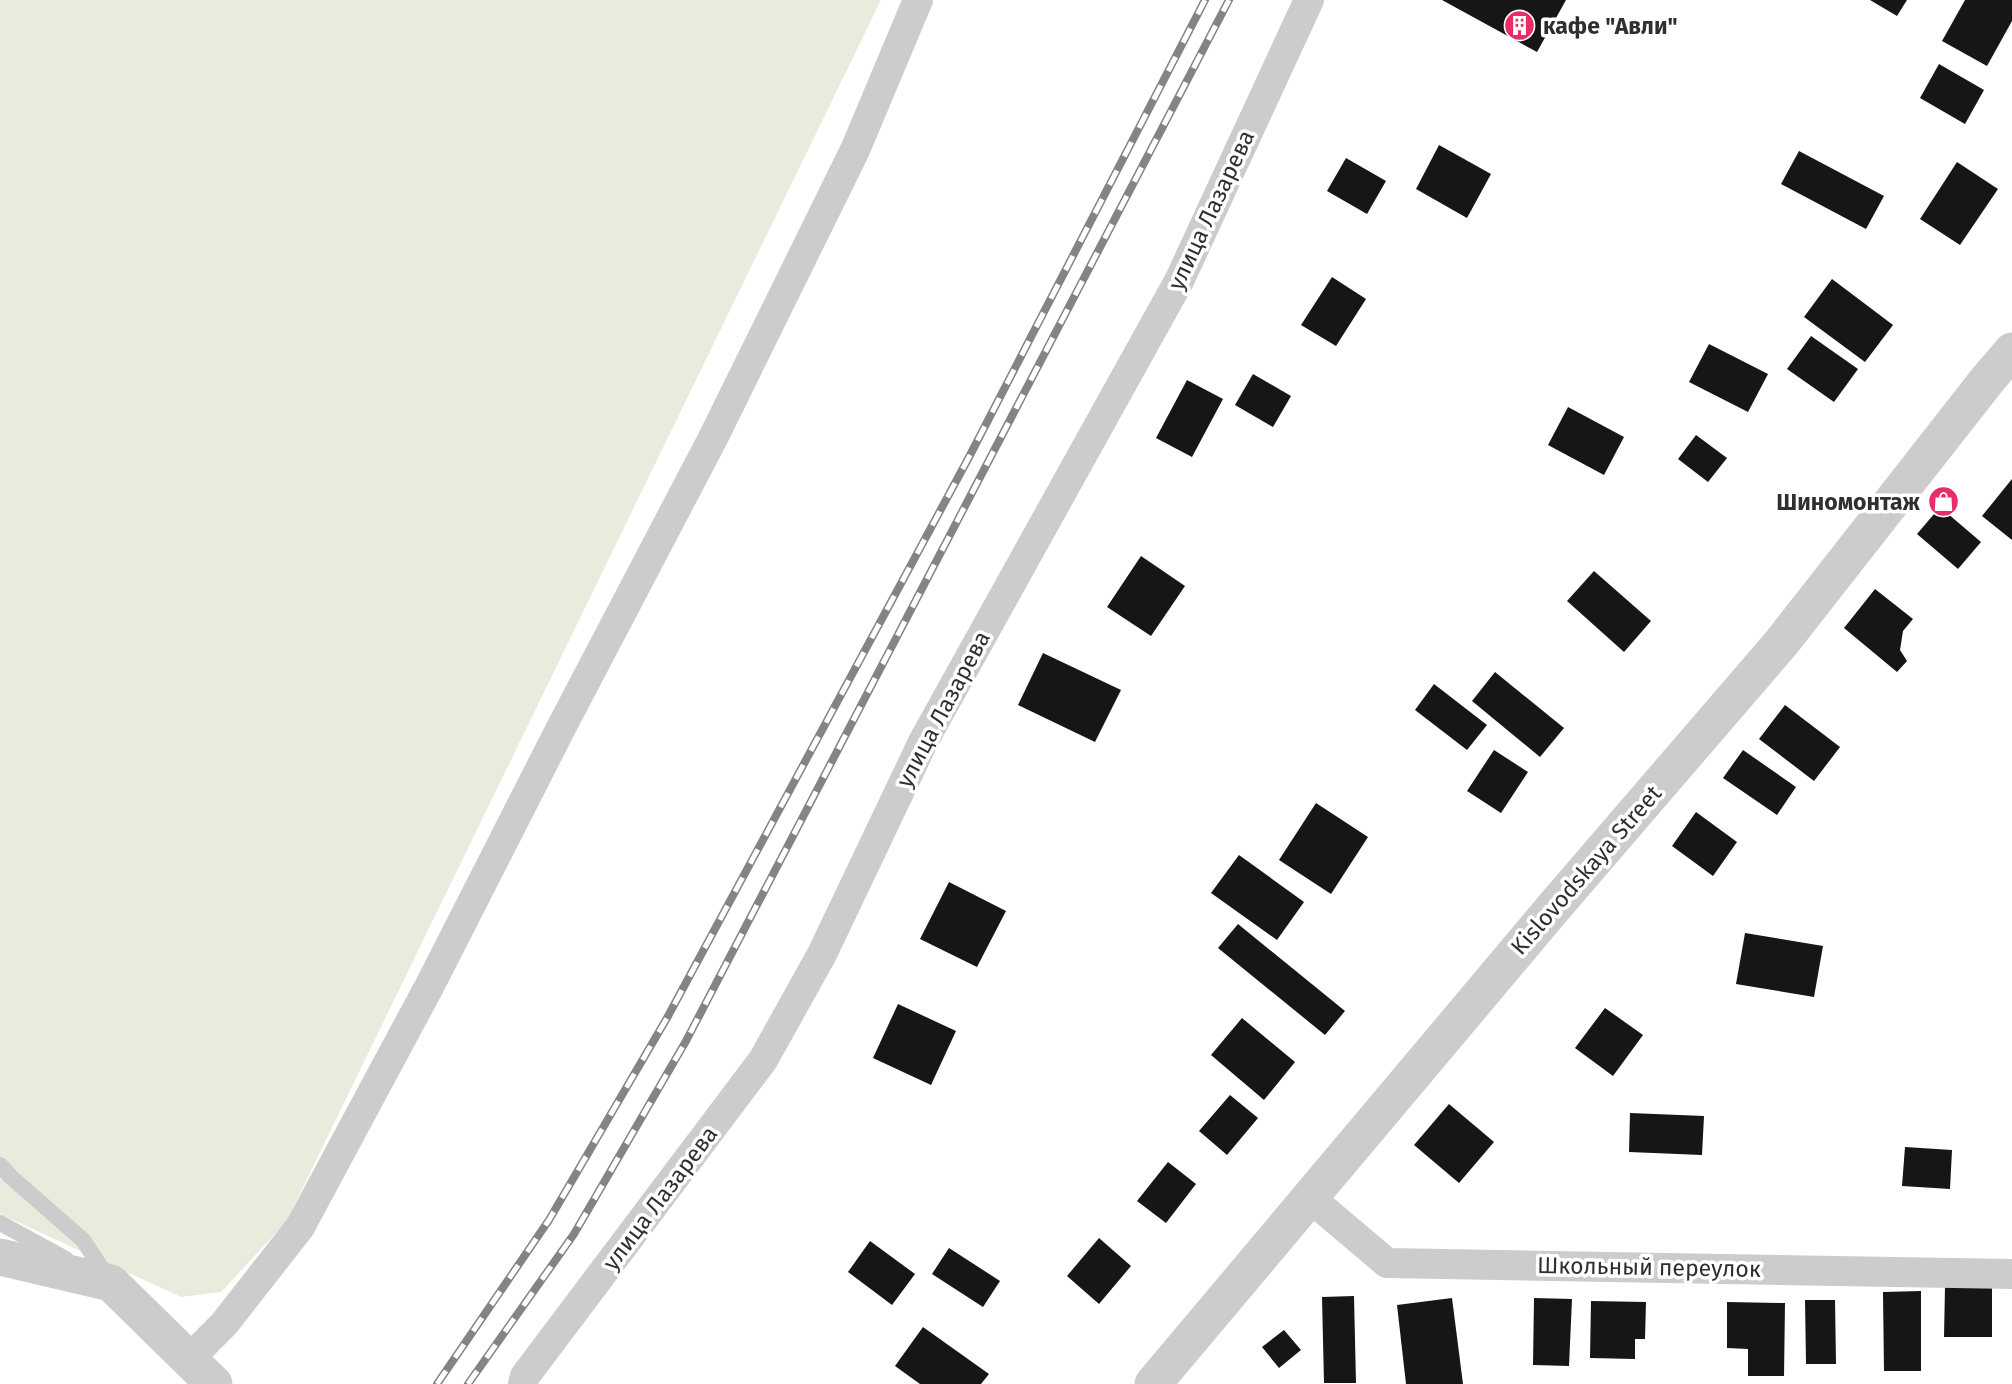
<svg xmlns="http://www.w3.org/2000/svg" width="2012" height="1384" font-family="'Fira Sans',sans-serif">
<rect width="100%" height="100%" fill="#fff"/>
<polygon fill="#e9ecdc" points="0,0 881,0 286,1222 221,1292 181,1297 0,1214"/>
<g fill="#161616">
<polygon points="1442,0 1566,0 1537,52"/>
<polygon points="1870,0 1907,0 1897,16"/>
<polygon points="1965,0 2012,0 2012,21 1987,66 1942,41"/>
<polygon points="1939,64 1984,90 1965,124 1920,98"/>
<polygon points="1439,145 1491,174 1467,218 1416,189"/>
<polygon points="1799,151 1884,196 1866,229 1781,184"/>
<polygon points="1346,158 1386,181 1367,214 1327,191"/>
<polygon points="1957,162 1998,189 1960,245 1920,219"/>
<polygon points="1332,277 1366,299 1336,346 1301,325"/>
<polygon points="1832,279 1893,325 1865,362 1804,317"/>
<polygon points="1811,336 1858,369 1834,402 1787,369"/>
<polygon points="1709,344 1768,374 1748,412 1689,382"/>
<polygon points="1253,374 1291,396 1273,427 1235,405"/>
<polygon points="1187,380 1223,399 1192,457 1156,438"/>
<polygon points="1568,407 1624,437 1604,475 1548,445"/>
<polygon points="1696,435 1727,458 1708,482 1678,459"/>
<polygon points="2012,479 2012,540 1982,516"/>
<polygon points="1940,507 1981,542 1958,569 1917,534"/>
<polygon points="1141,556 1185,586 1151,636 1107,607"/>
<polygon points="1594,571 1651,621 1624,652 1567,601"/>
<polygon points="1875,589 1913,619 1903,631 1900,650 1907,661 1897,672 1844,628"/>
<polygon points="1043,653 1121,690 1095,742 1018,705"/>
<polygon points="1495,672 1564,728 1540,757 1472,701"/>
<polygon points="1434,684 1487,725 1467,750 1415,710"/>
<polygon points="1785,705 1840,747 1814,781 1759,739"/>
<polygon points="1494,750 1528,772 1501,813 1467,791"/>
<polygon points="1743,750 1796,787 1777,815 1723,778"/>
<polygon points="1316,803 1368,837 1331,894 1279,860"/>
<polygon points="1696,812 1737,842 1713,876 1672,846"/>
<polygon points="1239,855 1304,902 1277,940 1211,893"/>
<polygon points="949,882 1006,911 977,967 920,939"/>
<polygon points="1238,924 1345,1011 1325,1035 1218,948"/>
<polygon points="1745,933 1823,946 1814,997 1736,984"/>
<polygon points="898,1004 956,1031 931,1085 873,1058"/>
<polygon points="1605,1008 1643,1035 1613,1076 1575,1048"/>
<polygon points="1242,1018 1295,1062 1264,1100 1211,1055"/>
<polygon points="1230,1095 1258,1118 1227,1155 1199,1131"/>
<polygon points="1449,1104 1494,1142 1459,1183 1414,1145"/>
<polygon points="1630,1113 1704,1116 1702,1155 1629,1152"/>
<polygon points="1905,1147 1952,1150 1950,1189 1902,1186"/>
<polygon points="1168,1162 1196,1184 1166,1223 1137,1201"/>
<polygon points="1099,1238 1131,1266 1099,1304 1067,1276"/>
<polygon points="870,1241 915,1274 892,1305 848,1272"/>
<polygon points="949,1248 1000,1281 983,1307 932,1274"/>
<polygon points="1945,1287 1992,1288 1992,1337 1944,1337"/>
<polygon points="1921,1291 1921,1371 1884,1371 1883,1292"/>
<polygon points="1354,1296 1356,1383 1324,1383 1322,1297"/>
<polygon points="1452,1298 1463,1384 1406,1384 1397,1305"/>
<polygon points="1534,1298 1572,1299 1569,1366 1533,1365"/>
<polygon points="1805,1300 1835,1300 1836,1364 1806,1364"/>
<polygon points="1591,1301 1646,1302 1645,1339 1635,1339 1635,1359 1590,1358"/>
<polygon points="1727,1302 1785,1303 1784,1376 1748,1376 1748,1349 1727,1348"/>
<polygon points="923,1327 989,1374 981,1384 920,1384 895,1366"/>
<polygon points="1284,1330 1301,1350 1279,1368 1262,1347"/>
</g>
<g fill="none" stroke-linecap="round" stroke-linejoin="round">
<g stroke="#ccc" stroke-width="16">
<polyline points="0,1165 11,1177 83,1240 108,1278"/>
<polyline points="0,1223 66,1259"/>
</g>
<g stroke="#ccc" stroke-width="30">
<polyline points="1309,1197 1387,1263 2012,1274"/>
<polyline points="188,1360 224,1324 300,1227 430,985 563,724 712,440 855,150 918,0"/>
<polyline points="523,1384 525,1376 763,1060 822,954 924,740 1179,281 1309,0"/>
</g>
<g stroke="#ccc" stroke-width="37">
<polyline points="0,1257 111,1283 214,1384"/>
<polyline points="1153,1384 1554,907 1782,642 1988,379 2012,351"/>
</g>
<defs>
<g id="rail">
<polyline points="437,1384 549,1220 667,1018 968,459 1205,0"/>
<polyline points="468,1384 574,1234 686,1041 1229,0"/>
</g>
</defs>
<use href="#rail" stroke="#848484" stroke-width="8"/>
<use href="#rail" stroke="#fff" stroke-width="5" stroke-dasharray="16" stroke-linecap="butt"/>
</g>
<defs>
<symbol id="building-disc" viewBox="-11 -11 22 22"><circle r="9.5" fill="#ea2d66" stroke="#fff"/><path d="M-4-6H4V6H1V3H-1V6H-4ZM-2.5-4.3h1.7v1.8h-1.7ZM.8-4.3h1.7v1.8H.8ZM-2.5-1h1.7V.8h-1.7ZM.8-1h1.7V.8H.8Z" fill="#fff"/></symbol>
<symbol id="shop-disc" viewBox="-11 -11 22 22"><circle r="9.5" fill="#ea2d66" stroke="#fff"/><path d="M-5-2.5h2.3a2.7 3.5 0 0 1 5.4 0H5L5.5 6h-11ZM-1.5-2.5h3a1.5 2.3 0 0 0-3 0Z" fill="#fff"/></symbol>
</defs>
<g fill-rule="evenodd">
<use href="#building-disc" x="1502" y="8" width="35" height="35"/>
<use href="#shop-disc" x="1926" y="484" width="35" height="35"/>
</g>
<g text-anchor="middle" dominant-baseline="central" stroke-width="7" stroke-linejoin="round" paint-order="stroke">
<g font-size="23" font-weight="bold" fill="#2f2f2f" stroke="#fff" text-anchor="start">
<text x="1543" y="26">кафе "Авли"</text>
<text x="1920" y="502" text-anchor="end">Шиномонтаж</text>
</g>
<g font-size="23" fill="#2f2f2f" stroke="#fff">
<text transform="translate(1211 210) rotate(-65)">улица Лазарева</text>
<text transform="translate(943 709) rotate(-62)">улица Лазарева</text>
<text transform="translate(1586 870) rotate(-49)">Kislovodskaya Street</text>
<text transform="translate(660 1198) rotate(-53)">улица Лазарева</text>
<text transform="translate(1649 1267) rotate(1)">Школьный переулок</text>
</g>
</g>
</svg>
